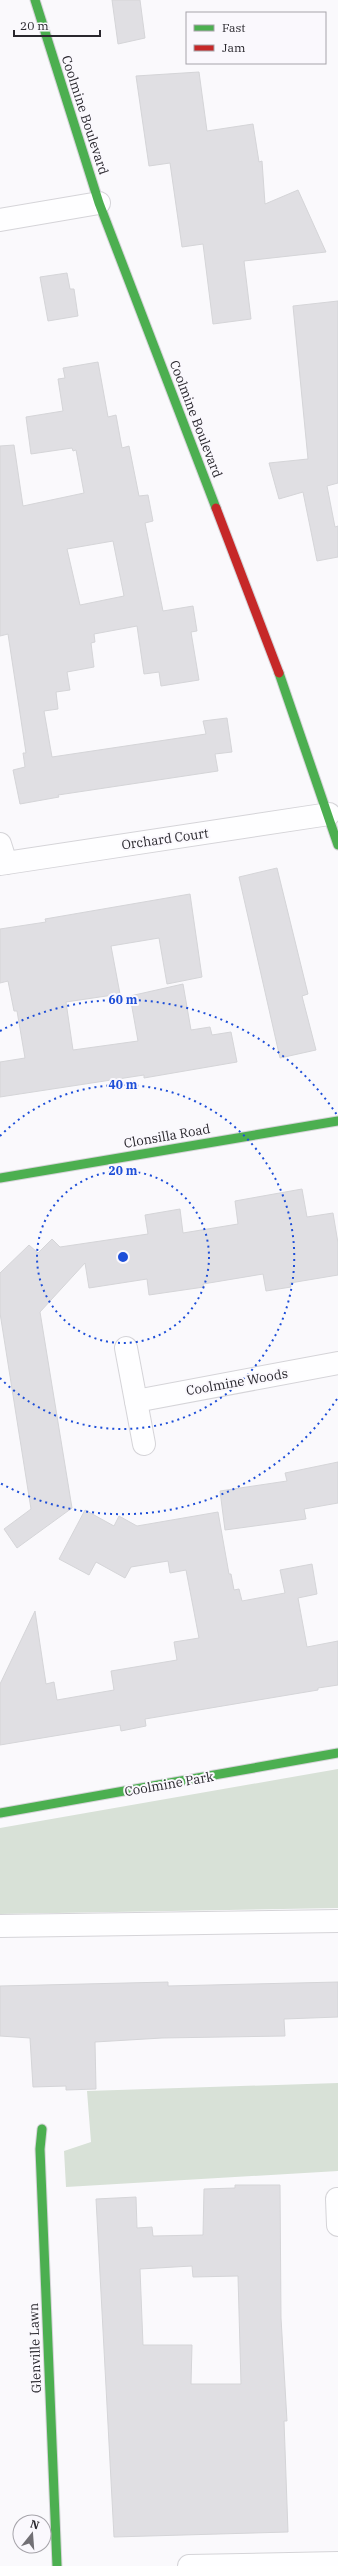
<svg xmlns="http://www.w3.org/2000/svg" width="338" height="2566" font-family="'IBM Plex Serif',serif">
<rect width="100%" height="100%" fill="#faf9fc"/>
<g fill="#d8e1d7">
<polygon points="338,1769 338,1908 0,1914 0,1828"/>
<polygon points="338,2083 338,2171 66,2187 64,2151 91,2142 87,2091"/>
</g>
<g fill="#e0dfe3" stroke="#d5d5d8" fill-rule="evenodd">
<polygon points="112,0 140,0 145,38 118,44"/>
<polygon points="199,72 207,131 253,124 259,162 262,161 265,204 298,190 326,252 244,261 251,319 213,324 203,244 182,247 170,163 149,166 136,76"/>
<polygon points="67,273 70,289 74,289 78,316 48,321 40,277"/>
<polygon points="338,301 338,483 327,486 335,527 338,526 338,557 317,561 303,492 279,499 269,463 308,459 293,306"/>
<path d="M98,362L108,417L116,415L122,448L129,446L139,496L148,495L153,521L145,523L163,611L193,606L197,631L191,632L199,680L161,686L159,672L144,674L137,626L94,634L95,642L91,643L94,667L67,672L70,690L56,692L58,709L44,711L52,757L206,734L203,721L227,718L232,752L215,754L218,771L58,795L59,797L20,804L13,770L25,767L23,753H26L8,634L0,636V446L14,445L23,506L84,493L76,450L73,451L72,448L31,454L26,417L63,411L58,379L65,378L63,368ZM113,541L124,596L80,605L67,549Z"/>
<polygon points="277,868 308,994 302,996 316,1050 280,1058 239,877"/>
<polygon points="190,894 202,977 167,984 159,938 111,946 120,994 66,1002 73,1050 138,1041 130,996 183,984 191,1030 210,1027 212,1035 231,1032 237,1062 144,1078 144,1075 0,1097 0,1062 25,1058 17,1011 14,1011 8,981 0,983 0,929 46,922 45,919"/>
<polygon points="302,1189 307,1217 333,1213 338,1243 338,1275 290,1283 291,1287 266,1291 263,1274 203,1284 204,1287 149,1295 147,1279 89,1288 85,1263 40,1312 72,1508 17,1548 4,1529 31,1509 0,1313 0,1273 29,1245 38,1253 52,1239 60,1247 148,1234 145,1215 180,1209 183,1233 238,1224 235,1201"/>
<polygon points="338,1462 338,1503 304,1509 306,1519 225,1530 220,1491 287,1481 285,1473"/>
<polygon points="85,1510 114,1526 119,1516 137,1526 218,1512 229,1574 231,1574 234,1590 239,1589 242,1601 285,1593 280,1570 312,1564 317,1594 298,1598 307,1647 338,1641 338,1685 318,1688 318,1690 145,1719 146,1726 121,1731 120,1725 0,1745 0,1684 35,1611 46,1684 54,1682 57,1700 114,1690 111,1671 177,1660 174,1642 199,1638 186,1570 170,1573 168,1561 131,1567 125,1578 96,1562 89,1575 59,1559"/>
<polygon points="168,1982 168,1986 338,1982 338,2017 284,2019 285,2036 162,2038 95,2042 96,2089 66,2090 66,2086 33,2087 30,2038 0,2036 0,1986"/>
<path d="M235,2185H280L281,2318L287,2421H284L288,2532L114,2537L96,2199L136,2197L137,2228L152,2227L153,2236L203,2235L204,2189L235,2188ZM192,2266L193,2277L238,2276L241,2384H191L192,2345H143L140,2269Z"/>
</g>
<g fill="none" stroke-linecap="round" stroke-linejoin="round">
<defs>
<g id="street">
<polyline points="0,220 99,203"/>
<polyline points="0,844 6,863"/>
<polyline points="0,864 329,814"/>
<polyline points="126,1348 144,1444"/>
<polyline points="136,1401 338,1363"/>
<polyline points="0,1926 338,1921"/>
<polyline points="337,2199 338,2225"/>
<polyline points="189,2566 338,2563"/>
</g>
<g id="fast">
<polyline points="35,0 99,203 216,508"/>
<polyline points="279,673 338,845"/>
<polyline points="0,1178 338,1121"/>
<polyline points="0,1813 338,1753"/>
<polyline points="42,2129 40,2149 57,2566"/>
</g>
<polyline id="jam" points="216,508 279,673"/>
</defs>
<use href="#street" stroke="#d5d4d8" stroke-width="24"/>
<use href="#fast" stroke="#d5d4d8" stroke-width="11"/>
<use href="#jam" stroke="#d5d4d8" stroke-width="11"/>
<use href="#street" stroke="#fefeff" stroke-width="22"/>
<use href="#fast" stroke="#4caf50" stroke-width="9"/>
<use href="#jam" stroke="#c62828" stroke-width="9"/>
</g>
<g fill="none" stroke="#1d4ed8" stroke-width="2" stroke-dasharray="2 4">
<circle cx="123" cy="1257" r="86"/>
<path d="M0 1136A172 172 0 1 1 0 1378"/>
<path d="M337 1399A257 257 0 0 1 0 1483M0 1031A257 257 0 0 1 337 1115"/>
</g>
<g text-anchor="middle" dominant-baseline="central" stroke-width="4" stroke-linejoin="round" paint-order="stroke">
<g font-size="13" fill="#29272d" stroke="#faf8fd">
<text transform="translate(85 115) rotate(72)">Coolmine Boulevard</text>
<text transform="translate(196 419) rotate(69)">Coolmine Boulevard</text>
<text transform="translate(165 839) rotate(-8)">Orchard Court</text>
<text transform="translate(167 1136) rotate(-10)">Clonsilla Road</text>
<text transform="translate(237 1382) rotate(-10)">Coolmine Woods</text>
<text transform="translate(169 1784) rotate(-10)">Coolmine Park</text>
<text transform="translate(35 2348) rotate(-92)">Glenville Lawn</text>
</g>
</g>
<circle cx="123" cy="1257" r="6" fill="#1d4ed8" stroke="#faf8fd" stroke-width="2"/>
<g font-size="12" text-anchor="middle" font-weight="bold" fill="#1d4ed8" stroke="#faf8fd" stroke-width="4" stroke-linejoin="round" paint-order="stroke">
<text x="123" y="1004">60 m</text>
<text x="123" y="1089">40 m</text>
<text x="123" y="1175">20 m</text>
</g>
<rect x="186" y="12" width="140" height="52" fill="#faf8fd" stroke="#a6a4aa"/>
<rect x="194" y="25" width="20" height="6" fill="#4caf50" stroke="#a6a4aa"/>
<text x="222" y="32" font-size="12" fill="#29272d">Fast</text>
<rect x="194" y="45" width="20" height="6" fill="#c62828" stroke="#a6a4aa"/>
<text x="222" y="52" font-size="12" fill="#29272d">Jam</text>
<g transform="translate(32 2534) rotate(17)"><circle r="19" fill="#faf8fd" stroke="#a6a4aa"/>
<path d="M0-3L7 15L0 10L-7 15Z" fill="#727075"/>
<text y="-6" font-size="11" font-weight="bold" text-anchor="middle" fill="#29272d">N</text>
</g>
<path d="M14 30v6h86v-6" fill="none" stroke="#29272d" stroke-width="2"/>
<text x="20" y="30" font-size="12" fill="#29272d" stroke="#faf8fd" stroke-width="3" paint-order="stroke">20 m</text>
</svg>
